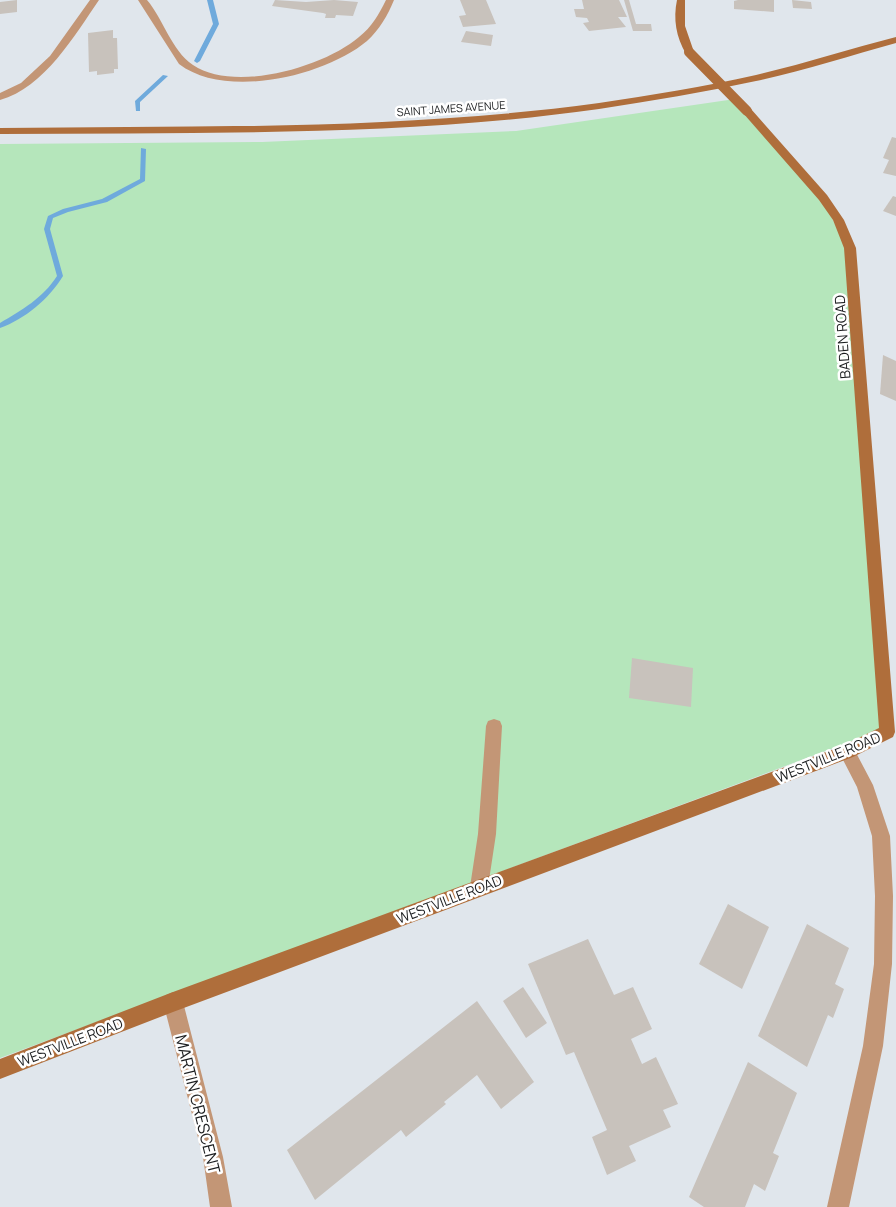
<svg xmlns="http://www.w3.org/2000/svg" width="896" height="1207" font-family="Manrope,sans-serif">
<rect width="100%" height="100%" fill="#e0e6ec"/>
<polygon fill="#b5e6bb" points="735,99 819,194 848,248 882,730 0,1058 0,144 262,142 516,131"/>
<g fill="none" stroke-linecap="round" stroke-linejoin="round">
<g fill="#6faadc" fill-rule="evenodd">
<polygon points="207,0 213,0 219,24 200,61 197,63 194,61 213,24"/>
<polygon points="163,75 168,76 140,102 140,111 136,111 135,101"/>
<path d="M141,148L146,149L145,181L107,202L68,212L53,218L50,229L63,276C49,299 25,319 0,328V323C22,310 43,298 57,276L44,229L48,216L63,209L102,199L140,179Z"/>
</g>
</g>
<g fill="#c8c2bc">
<polygon points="17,0 17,12 0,14 0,2"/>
<polygon points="275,0 306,2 334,0 358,2 353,16 336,15 335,18 325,18 326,14 323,13 272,6"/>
<polygon points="460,0 486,0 496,24 463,27 459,16 466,15"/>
<polygon points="582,0 619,0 627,17 618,17 626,27 589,31 583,23 589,22 587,18 576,17 574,9 584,9"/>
<polygon points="624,0 629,0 636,24 651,24 652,31 633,31"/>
<polygon points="738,0 774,0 774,12 734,9 734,1"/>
<polygon points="792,0 811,2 812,9 793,8"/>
<polygon points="113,30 113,38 117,38 118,69 114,69 114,73 97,75 97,71 89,72 88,33"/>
<polygon points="466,31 493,35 491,46 461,42"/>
<polygon points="892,137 896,138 896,176 883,173 889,160 883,158"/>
<polygon points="893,196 896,197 896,216 883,211"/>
<polygon points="883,355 896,361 896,401 880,394"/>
<polygon points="632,658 693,668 691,707 629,698"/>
<polygon points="728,904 769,927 742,989 699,964"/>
<polygon points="807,924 849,948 835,984 844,989 833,1018 828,1015 807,1067 758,1036"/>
<polygon points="588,939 614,995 633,987 652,1029 631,1039 642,1064 656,1057 678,1104 663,1110 671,1127 629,1146 636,1161 607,1175 592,1137 607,1130 574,1052 566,1055 528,964"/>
<polygon points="523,987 547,1023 526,1038 503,1001"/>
<polygon points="477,1001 534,1082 501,1109 477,1075 444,1102 446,1104 406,1137 401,1130 315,1200 287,1150"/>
<polygon points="748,1062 797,1093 773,1153 779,1156 765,1191 754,1184 745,1207 704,1207 689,1197"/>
</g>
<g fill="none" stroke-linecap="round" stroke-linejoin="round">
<g fill="#c39676" fill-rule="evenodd">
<path d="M90,0H99C75,35 44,88 0,100V93L21,83L50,56Z"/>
<polygon points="494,719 500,721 502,726 496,834 488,887 485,893 479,896 473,893 470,887 478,834 486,726 488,721"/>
</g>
<g fill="#c39676" fill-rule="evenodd">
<path d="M138,0H147C164,20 171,50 193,65C235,93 324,67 359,37C372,27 379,14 386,0H394C388,15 379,30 367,41C325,76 226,100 179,64Z"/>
<polygon points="847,744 853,747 873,785 890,836 893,896 892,964 883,1046 849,1207 827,1207 863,1046 874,964 875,896 872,836 857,787 839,752 841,747"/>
<polygon points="173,992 180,995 183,1002 223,1157 232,1207 210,1207 203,1157 163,1002 166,995"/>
</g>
<g fill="#af6e3b" fill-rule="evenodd">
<path d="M677,0H685V26L694,52L692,54H686C676,37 673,19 677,0Z"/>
<path d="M896,37V43C849,56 803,71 756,81C704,92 651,101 599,109C401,137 200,132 0,134V128C200,126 401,130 599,103C651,95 704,87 756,75C803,64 849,49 896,37Z"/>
<polygon points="747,108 751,109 827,195 844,220 856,248 895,732 893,737 853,757 173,1012 0,1079 0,1059 173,992 842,746 879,728 844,248 833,220 819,200 743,113 742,111"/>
</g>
<polyline stroke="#af6e3b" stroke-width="10" points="689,52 747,111"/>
</g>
<g text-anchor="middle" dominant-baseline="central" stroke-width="5" stroke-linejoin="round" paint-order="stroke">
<g font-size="11" fill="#1c1e20" stroke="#fff">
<text transform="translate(451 108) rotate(-4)">SAINT JAMES AVENUE</text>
</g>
<g font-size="14" fill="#1c1e20" stroke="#fff">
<text transform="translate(842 337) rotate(-94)">BADEN ROAD</text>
<text transform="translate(828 757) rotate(-22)">WESTVILLE ROAD</text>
<text transform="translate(449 899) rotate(-21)">WESTVILLE ROAD</text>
<text transform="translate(70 1042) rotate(-21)">WESTVILLE ROAD</text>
</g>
<g font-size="16" fill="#1c1e20" stroke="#fff">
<text transform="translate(198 1104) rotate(76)">MARTIN CRESCENT</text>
</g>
</g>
</svg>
